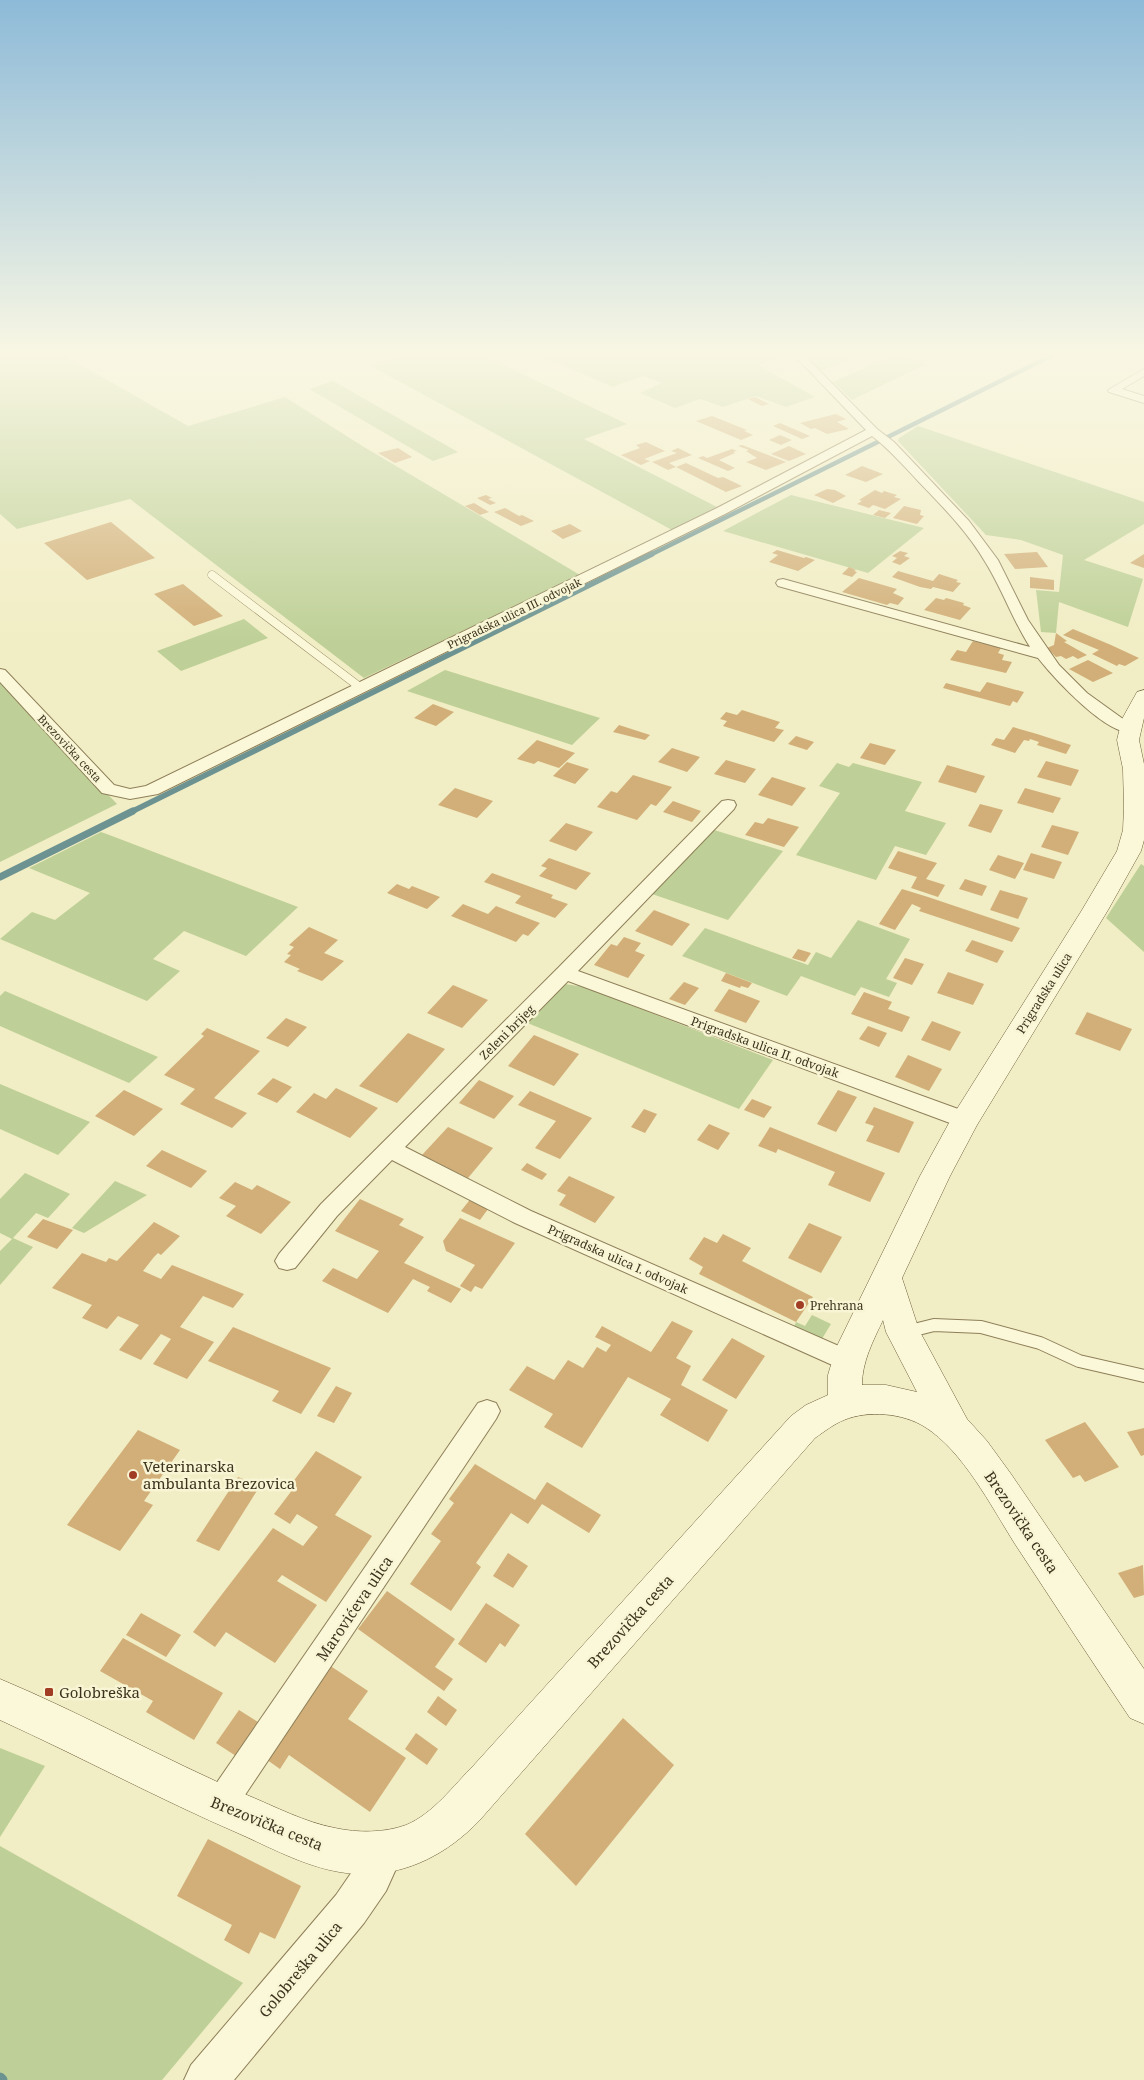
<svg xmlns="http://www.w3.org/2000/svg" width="1144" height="2080" font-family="'Noto Serif',serif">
<rect width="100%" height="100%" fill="#f1edc4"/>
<g fill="#bed097">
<polygon points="0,352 58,352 188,426 285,397 364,447 580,575 364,678 130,499 17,529 0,514"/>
<polygon points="409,352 477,352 627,424 584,439 717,507 672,530 371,366"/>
<polygon points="532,352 791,352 792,353 758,365 815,397 786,407 756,396 723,407 700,399 675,408 640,393 662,383 643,376 613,387"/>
<polygon points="802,352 868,352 820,371"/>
<polygon points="897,353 926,364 852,400 833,382"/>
<polygon points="333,381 458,452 433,461 309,389"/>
<polygon points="918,426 1144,502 1144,524 1084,560 1143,579 1128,627 1059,602 1056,633 1041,632 1036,590 1059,592 1063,555 1021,540 986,535 898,441 899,438"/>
<polygon points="791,495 924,528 868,573 723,531"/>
<polygon points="244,619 268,638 181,671 157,651"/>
<polygon points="445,670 600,718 572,745 407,691"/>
<polygon points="0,681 117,804 0,862"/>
<polygon points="837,763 849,767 853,763 922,782 905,811 946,823 926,855 895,846 876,880 796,855 840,793 819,786"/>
<polygon points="714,830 783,851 728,920 652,894"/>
<polygon points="101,832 112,836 298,907 246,956 184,931 153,959 180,971 147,1001 0,939 32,912 55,920 90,893 29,868"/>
<polygon points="1141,864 1144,866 1144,952 1106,918"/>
<polygon points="858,920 910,939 886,979 897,983 889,997 861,987 855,996 801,976 787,996 682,956 705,928 808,965 816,952 831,958"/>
<polygon points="565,984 584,987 773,1060 739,1109 525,1022"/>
<polygon points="5,991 158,1057 129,1083 0,1026 0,996"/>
<polygon points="0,1084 90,1122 58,1155 0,1129"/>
<polygon points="25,1173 70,1194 48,1218 36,1213 13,1238 33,1247 0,1285 0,1251 12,1239 0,1233 0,1199"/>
<polygon points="115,1181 147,1195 84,1233 72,1228"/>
<polygon points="812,1315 831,1324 820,1342 793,1329 796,1322 805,1326"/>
<polygon points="0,1748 45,1766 0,1837"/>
<polygon points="0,1846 243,1983 162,2080 0,2080"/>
</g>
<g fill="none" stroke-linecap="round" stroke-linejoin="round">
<polyline stroke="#6c9391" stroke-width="4.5" points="650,555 1059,352"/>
<polyline stroke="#6c9391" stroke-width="5.5" points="131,812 652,554"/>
<polyline stroke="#6c9391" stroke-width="7" points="0,877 133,811"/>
<polyline stroke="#6c9391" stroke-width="11" points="0,2078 2,2080"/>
</g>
<g fill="#d2af78">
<polygon points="755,397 769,404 762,406 748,399"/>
<polygon points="836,414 846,419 837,422 849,429 827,434 815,428 811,429 800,423"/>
<polygon points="712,416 747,430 744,431 753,435 741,440 696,421"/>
<polygon points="780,423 810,436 802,439 773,426"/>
<polygon points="780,435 792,440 781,445 769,440"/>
<polygon points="646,442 665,451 644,459 650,461 641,465 621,455 640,448 636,445"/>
<polygon points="742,445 763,453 786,462 766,470 746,462 757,458 746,451 749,450 738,446"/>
<polygon points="789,446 806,454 789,461 771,454"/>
<polygon points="398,448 412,457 395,463 378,453"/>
<polygon points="678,448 692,455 669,463 676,467 668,470 652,462 677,453 671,451"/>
<polygon points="732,449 737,451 733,452 735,453 719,460 735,468 728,471 698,458 703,456 707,458"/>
<polygon points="686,463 718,478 723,477 742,486 726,492 676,467"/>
<polygon points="862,466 883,474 866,482 845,475"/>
<polygon points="827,489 835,490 846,496 833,503 814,495"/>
<polygon points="875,490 882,493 884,491 897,495 894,497 901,499 885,509 873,505 869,508 857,504 862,501 859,500"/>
<polygon points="486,495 492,498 488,499 496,503 490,505 477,498"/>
<polygon points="474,503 489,512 480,515 465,506"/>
<polygon points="904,506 921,510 920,515 924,516 917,524 893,518"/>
<polygon points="505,508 519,516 522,515 534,521 521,526 494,512"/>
<polygon points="879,510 891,513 885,518 873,515"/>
<polygon points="111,522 155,558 87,580 44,543"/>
<polygon points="570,524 582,531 563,539 551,531"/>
<polygon points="777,550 804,558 806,557 815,560 798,571 769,562 778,555 772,553"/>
<polygon points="900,551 908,553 904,556 910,558 900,565 892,562 897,558 892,556"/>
<polygon points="1037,552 1048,567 1015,569 1004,554"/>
<polygon points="1144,554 1144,568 1130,563"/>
<polygon points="849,567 856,570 854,571 857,572 852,577 842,574"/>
<polygon points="898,571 933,581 939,574 958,580 956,582 961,583 953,592 933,587 931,589 920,587 892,577"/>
<polygon points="1030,577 1054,580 1054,590 1030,588"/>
<polygon points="859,578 897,589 893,593 904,598 898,605 890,603 887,605 842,592"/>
<polygon points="183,584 223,616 194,626 154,594"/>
<polygon points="936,598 944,600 946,598 964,603 963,605 971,608 960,620 924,610"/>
<polygon points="1073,629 1111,645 1139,658 1125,666 1119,664 1117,666 1092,654 1099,650 1063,635"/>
<polygon points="1056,633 1067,641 1064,642 1087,655 1078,659 1073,656 1066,659 1061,656 1056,657 1047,648 1054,645"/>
<polygon points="973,641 1001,648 998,653 1004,655 1002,660 1012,662 1006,673 950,660 957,650 966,652"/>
<polygon points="1088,660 1113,673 1093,682 1069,669"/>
<polygon points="987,682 1024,692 1017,703 1013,701 1010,706 943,688 946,683 980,692"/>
<polygon points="433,704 454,712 436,726 414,718"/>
<polygon points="742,710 780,722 775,728 784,730 774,742 723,726 727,721 720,719 726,712 737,715"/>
<polygon points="619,725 650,735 645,740 613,732"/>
<polygon points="1013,727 1037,734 1071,745 1066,754 1037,745 1039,742 1030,739 1029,741 1024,740 1015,753 991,745 996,738 1004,740"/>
<polygon points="796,736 814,742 807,750 788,744"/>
<polygon points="537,740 575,753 559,768 538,761 534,764 517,759"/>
<polygon points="870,743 896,750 885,765 860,758"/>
<polygon points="672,748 700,757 687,772 658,762"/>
<polygon points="726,760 756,769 745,783 714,774"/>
<polygon points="1046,761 1079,770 1071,786 1037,777"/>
<polygon points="567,762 589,769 575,784 553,776"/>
<polygon points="947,765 985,776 976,793 938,782"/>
<polygon points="633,775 672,787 656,806 651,804 637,820 597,807 611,791 617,793"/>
<polygon points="772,777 806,788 792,806 758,795"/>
<polygon points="455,788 493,801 477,818 438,805"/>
<polygon points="1025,788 1061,798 1053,813 1017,803"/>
<polygon points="673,801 701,811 692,822 663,812"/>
<polygon points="980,804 1003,810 991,833 968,826"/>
<polygon points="768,818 799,827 784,847 745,835 755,822 763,824"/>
<polygon points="566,823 593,832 576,851 549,841"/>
<polygon points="1052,825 1079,832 1068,855 1041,847"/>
<polygon points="898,851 937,863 926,879 945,885 938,897 911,888 917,877 888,868"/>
<polygon points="1031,853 1062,862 1054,879 1023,870"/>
<polygon points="998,855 1024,863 1015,879 989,870"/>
<polygon points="549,858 591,873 576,890 539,876 547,868 541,866"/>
<polygon points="492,873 553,895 551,898 568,904 555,918 515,903 521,896 484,882"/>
<polygon points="965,879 987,886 982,896 959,889"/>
<polygon points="397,884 409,889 412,886 440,897 427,909 387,893"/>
<polygon points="902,889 928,897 1020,928 1012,942 919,911 921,908 912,904 895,930 879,924"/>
<polygon points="1000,890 1028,898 1018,919 990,910"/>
<polygon points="463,904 488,914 496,906 540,923 528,936 523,934 516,942 451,916"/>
<polygon points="654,910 690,924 672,946 635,931"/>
<polygon points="309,927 338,940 324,953 344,961 322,981 297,971 300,969 284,962 291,955 287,954 294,947 289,945"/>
<polygon points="624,937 641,943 635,951 645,955 628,978 594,965 611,944 617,946"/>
<polygon points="972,940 1004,951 997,963 965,951"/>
<polygon points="798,949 811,953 805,962 792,958"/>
<polygon points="905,958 924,964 912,985 893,978"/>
<polygon points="948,972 984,984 973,1005 937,993"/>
<polygon points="726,973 752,983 748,988 741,986 740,988 721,981"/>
<polygon points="684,982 699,988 685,1005 669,999"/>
<polygon points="453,985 488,1000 462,1028 427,1013"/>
<polygon points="729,989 760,1001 746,1023 714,1011"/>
<polygon points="864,992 892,1002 888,1009 910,1017 902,1032 851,1014"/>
<polygon points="1087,1012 1132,1029 1120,1051 1075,1034"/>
<polygon points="286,1018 307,1027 288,1047 266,1038"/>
<polygon points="932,1021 961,1032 950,1051 921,1040"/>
<polygon points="868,1026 887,1033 879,1047 859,1039"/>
<polygon points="207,1028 260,1051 214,1098 247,1113 232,1128 180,1104 195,1089 164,1075 204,1036 201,1034"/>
<polygon points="408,1033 445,1049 397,1103 359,1086"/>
<polygon points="534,1035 579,1054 554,1086 508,1066"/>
<polygon points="908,1055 942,1069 929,1091 895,1077"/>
<polygon points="273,1078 292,1087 277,1103 257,1094"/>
<polygon points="479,1080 514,1096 494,1119 459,1103"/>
<polygon points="336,1088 378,1108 350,1138 296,1112 314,1093 326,1099"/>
<polygon points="124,1090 163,1109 134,1136 95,1116"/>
<polygon points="838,1090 857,1097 836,1132 817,1124"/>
<polygon points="530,1091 592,1118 560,1159 535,1148 556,1121 518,1105"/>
<polygon points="752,1099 772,1107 764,1118 744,1110"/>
<polygon points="874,1107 914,1122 899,1153 866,1141 874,1126 865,1123"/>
<polygon points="644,1109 657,1114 645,1133 631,1127"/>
<polygon points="709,1124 730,1133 718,1150 697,1140"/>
<polygon points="448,1127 493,1148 468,1178 422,1155"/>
<polygon points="770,1127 885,1173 870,1202 828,1185 835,1172 778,1149 776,1153 758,1146"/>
<polygon points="162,1150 207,1171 191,1188 146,1166"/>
<polygon points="527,1163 547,1174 542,1180 521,1170"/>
<polygon points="569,1176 615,1197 595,1223 559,1205 566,1195 557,1191"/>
<polygon points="235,1182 252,1190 257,1185 291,1202 261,1234 226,1216 236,1206 219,1198"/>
<polygon points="472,1197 491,1205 480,1220 461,1211"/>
<polygon points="360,1199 404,1219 399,1225 424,1237 404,1263 461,1289 451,1303 427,1291 430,1287 413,1279 388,1313 322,1281 333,1268 357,1279 379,1251 335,1231"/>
<polygon points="460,1218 515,1243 482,1289 475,1286 471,1292 460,1286 475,1265 446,1251 443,1241"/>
<polygon points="43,1219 73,1230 57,1249 27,1237"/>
<polygon points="154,1222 180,1236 161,1255 158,1253 154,1257 143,1271 161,1279 172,1265 244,1294 233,1308 203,1296 180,1327 214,1342 187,1379 153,1364 171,1339 161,1334 141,1360 119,1350 139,1325 118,1316 107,1329 82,1318 92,1305 52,1288 82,1253 106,1262 109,1258 117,1261"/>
<polygon points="809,1223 842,1237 821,1273 788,1258"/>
<polygon points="723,1234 751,1248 742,1261 813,1297 796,1322 699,1274 703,1267 689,1259 704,1237 717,1243"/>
<polygon points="672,1321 693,1331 676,1358 691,1366 681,1385 728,1410 708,1442 660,1415 671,1399 628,1377 582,1448 544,1427 553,1414 509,1390 527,1366 554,1380 568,1360 583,1368 597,1347 606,1352 611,1345 595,1337 602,1326 651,1352"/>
<polygon points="233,1327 331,1368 301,1414 272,1401 279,1391 208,1361"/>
<polygon points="732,1338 765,1356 736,1399 702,1380"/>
<polygon points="336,1386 352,1393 334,1423 317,1416"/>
<polygon points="1085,1422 1119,1467 1085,1482 1080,1475 1073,1478 1045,1440"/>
<polygon points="1144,1428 1144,1455 1141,1456 1127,1432"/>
<polygon points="138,1430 180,1450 144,1501 153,1505 120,1551 67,1525"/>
<polygon points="316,1451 362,1477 335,1515 372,1536 326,1602 282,1575 277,1581 317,1605 275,1663 226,1632 215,1647 193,1632 273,1528 303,1546 318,1527 297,1514 290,1524 274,1514 293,1489 289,1487"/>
<polygon points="475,1464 535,1500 547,1482 601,1515 589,1533 542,1504 528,1524 511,1513 476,1563 481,1567 451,1611 410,1584 441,1541 431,1534 454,1503 449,1499"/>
<polygon points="238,1477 260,1486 219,1551 196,1541"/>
<polygon points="508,1553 528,1566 513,1588 493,1576"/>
<polygon points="1143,1565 1144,1595 1134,1598 1118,1573"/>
<polygon points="387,1591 455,1639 435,1667 453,1679 444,1691 358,1629"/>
<polygon points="486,1603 520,1625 505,1647 500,1643 486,1663 458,1644"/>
<polygon points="141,1613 181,1635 166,1657 126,1635"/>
<polygon points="123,1638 223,1693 194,1740 146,1712 153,1701 100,1671"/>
<polygon points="329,1665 368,1691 348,1719 406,1758 370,1812 289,1755 280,1769 263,1757"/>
<polygon points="438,1696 457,1710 446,1726 427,1712"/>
<polygon points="239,1710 258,1722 236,1756 216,1743"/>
<polygon points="623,1718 674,1765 576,1886 525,1834"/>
<polygon points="416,1733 438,1749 427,1765 405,1749"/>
<polygon points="208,1839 301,1886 275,1939 260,1932 249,1954 224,1940 232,1925 177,1896"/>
</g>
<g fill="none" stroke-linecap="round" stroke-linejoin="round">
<defs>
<polyline id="service-far1" points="212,575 361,688"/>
<polyline id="service" points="906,1332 934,1325 981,1327 1040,1343 1079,1361 1144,1376"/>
<g id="minor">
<path d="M791,352H801L877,429L894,442L969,521L998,560L1028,620L1059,665L1087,693L1137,729L1135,732C1109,739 1053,677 1038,658L778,586L776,583L778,580L783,579L1030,647C1012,619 1002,588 984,560C967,531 942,506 918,481C903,465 889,449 872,436L725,514L158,794L130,799L102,793L0,682V669L5,670L114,785L130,789L146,786L717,508L866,430Z"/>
<polygon points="1144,369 1144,376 1122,389 1144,396 1144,403 1109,392 1108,390"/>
<polygon points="728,800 734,801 736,805 734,809 578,971 972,1114 976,1120 972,1126 965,1128 958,1126 568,981 405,1147 531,1211 857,1354 860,1361 857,1368 848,1372 839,1368 515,1223 392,1160 337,1216 295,1268 287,1270 279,1268 275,1261 279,1254 321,1204 558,968 722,801"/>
<polygon points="487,1400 496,1403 500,1411 496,1419 231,1816 220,1820 209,1816 205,1805 209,1794 478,1403"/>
</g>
<polygon id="tertiary" points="384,1831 398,1837 404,1851 386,1891 364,1923 234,2080 184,2080 191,2065 336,1895 358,1863 370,1837"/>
<path id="secondary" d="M1144,690V718L1139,740L1144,764V840L1141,851L1108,910L977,1125L950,1176L902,1278L919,1330L967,1419L987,1441L1011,1474L1144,1669V1724L1130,1718C1091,1660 1053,1602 1015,1544C991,1506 963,1451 925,1427C903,1413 868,1410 844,1420C834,1424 825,1431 815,1438L479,1821C448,1853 408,1875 362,1874C319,1874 278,1851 240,1834C159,1799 81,1757 0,1720V1679C84,1714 163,1759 247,1795C276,1807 304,1822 335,1828C358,1833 384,1833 406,1825C433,1814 454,1785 474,1765L791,1416L806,1405L828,1395V1375L836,1348L920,1176L955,1112L1082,910L1117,851L1123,830L1124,807L1123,769L1117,740L1122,719L1137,692ZM883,1320L886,1332L917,1392L886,1385H862C862,1362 873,1341 883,1320Z"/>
</defs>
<use href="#service-far1" stroke="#8e7f59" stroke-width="9"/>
<use href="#service" stroke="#8e7f59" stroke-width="14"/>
<use href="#minor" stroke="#8e7f59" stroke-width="2"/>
<use href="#tertiary" stroke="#8e7f59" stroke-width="2"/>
<use href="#secondary" stroke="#6f603c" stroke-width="1"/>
<use href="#service-far1" stroke="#fbf8d9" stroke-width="8"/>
<use href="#service" stroke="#fbf8d9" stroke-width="12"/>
<use href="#minor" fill="#fbf8d9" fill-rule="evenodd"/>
<use href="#tertiary" fill="#fbf8d9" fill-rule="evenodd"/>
<use href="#secondary" fill="#fbf8d9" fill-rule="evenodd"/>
</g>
<linearGradient id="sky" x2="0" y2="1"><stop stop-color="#8dbad8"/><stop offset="0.55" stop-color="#f9f7e4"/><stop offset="1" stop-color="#f9f7e4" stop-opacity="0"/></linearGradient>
<rect width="1144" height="643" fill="url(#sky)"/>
<g fill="#a13d25" stroke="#f8f5d5" stroke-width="2">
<circle cx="800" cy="1305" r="5"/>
<circle cx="133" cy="1475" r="5"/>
<rect x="44" y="1687" width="10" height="10" rx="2.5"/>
</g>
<g text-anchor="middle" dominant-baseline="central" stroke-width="5" stroke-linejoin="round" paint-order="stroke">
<g font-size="11" fill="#3d331e" stroke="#f8f5d5">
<text transform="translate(514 613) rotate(-26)">Prigradska ulica III. odvojak</text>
<text transform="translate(70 748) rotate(47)">Brezovička cesta</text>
</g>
<g font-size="12" fill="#3d331e" stroke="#f8f5d5">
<text transform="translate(1044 993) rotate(-58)">Prigradska ulica</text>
<text transform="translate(507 1032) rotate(-45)">Zeleni brijeg</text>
<text transform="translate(765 1047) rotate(20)">Prigradska ulica II. odvojak</text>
<text transform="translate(618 1259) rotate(24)">Prigradska ulica I. odvojak</text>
</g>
<g font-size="12" fill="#3d331e" stroke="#f8f5d5" text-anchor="start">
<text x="810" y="1305">Prehrana</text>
</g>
<g font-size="15" fill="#3d331e" stroke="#f8f5d5" text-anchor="start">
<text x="143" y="1466">Veterinarska<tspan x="143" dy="17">ambulanta Brezovica</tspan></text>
<text x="59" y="1692">Golobreška</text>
</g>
<g font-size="15" fill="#3d331e" stroke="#f8f5d5">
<text transform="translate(1022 1522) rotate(56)">Brezovička cesta</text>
<text transform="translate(354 1608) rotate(-56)">Marovićeva ulica</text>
<text transform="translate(630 1621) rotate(-48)">Brezovička cesta</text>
<text transform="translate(267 1823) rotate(22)">Brezovička cesta</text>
<text transform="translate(300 1969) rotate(-50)">Golobreška ulica</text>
</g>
</g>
</svg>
